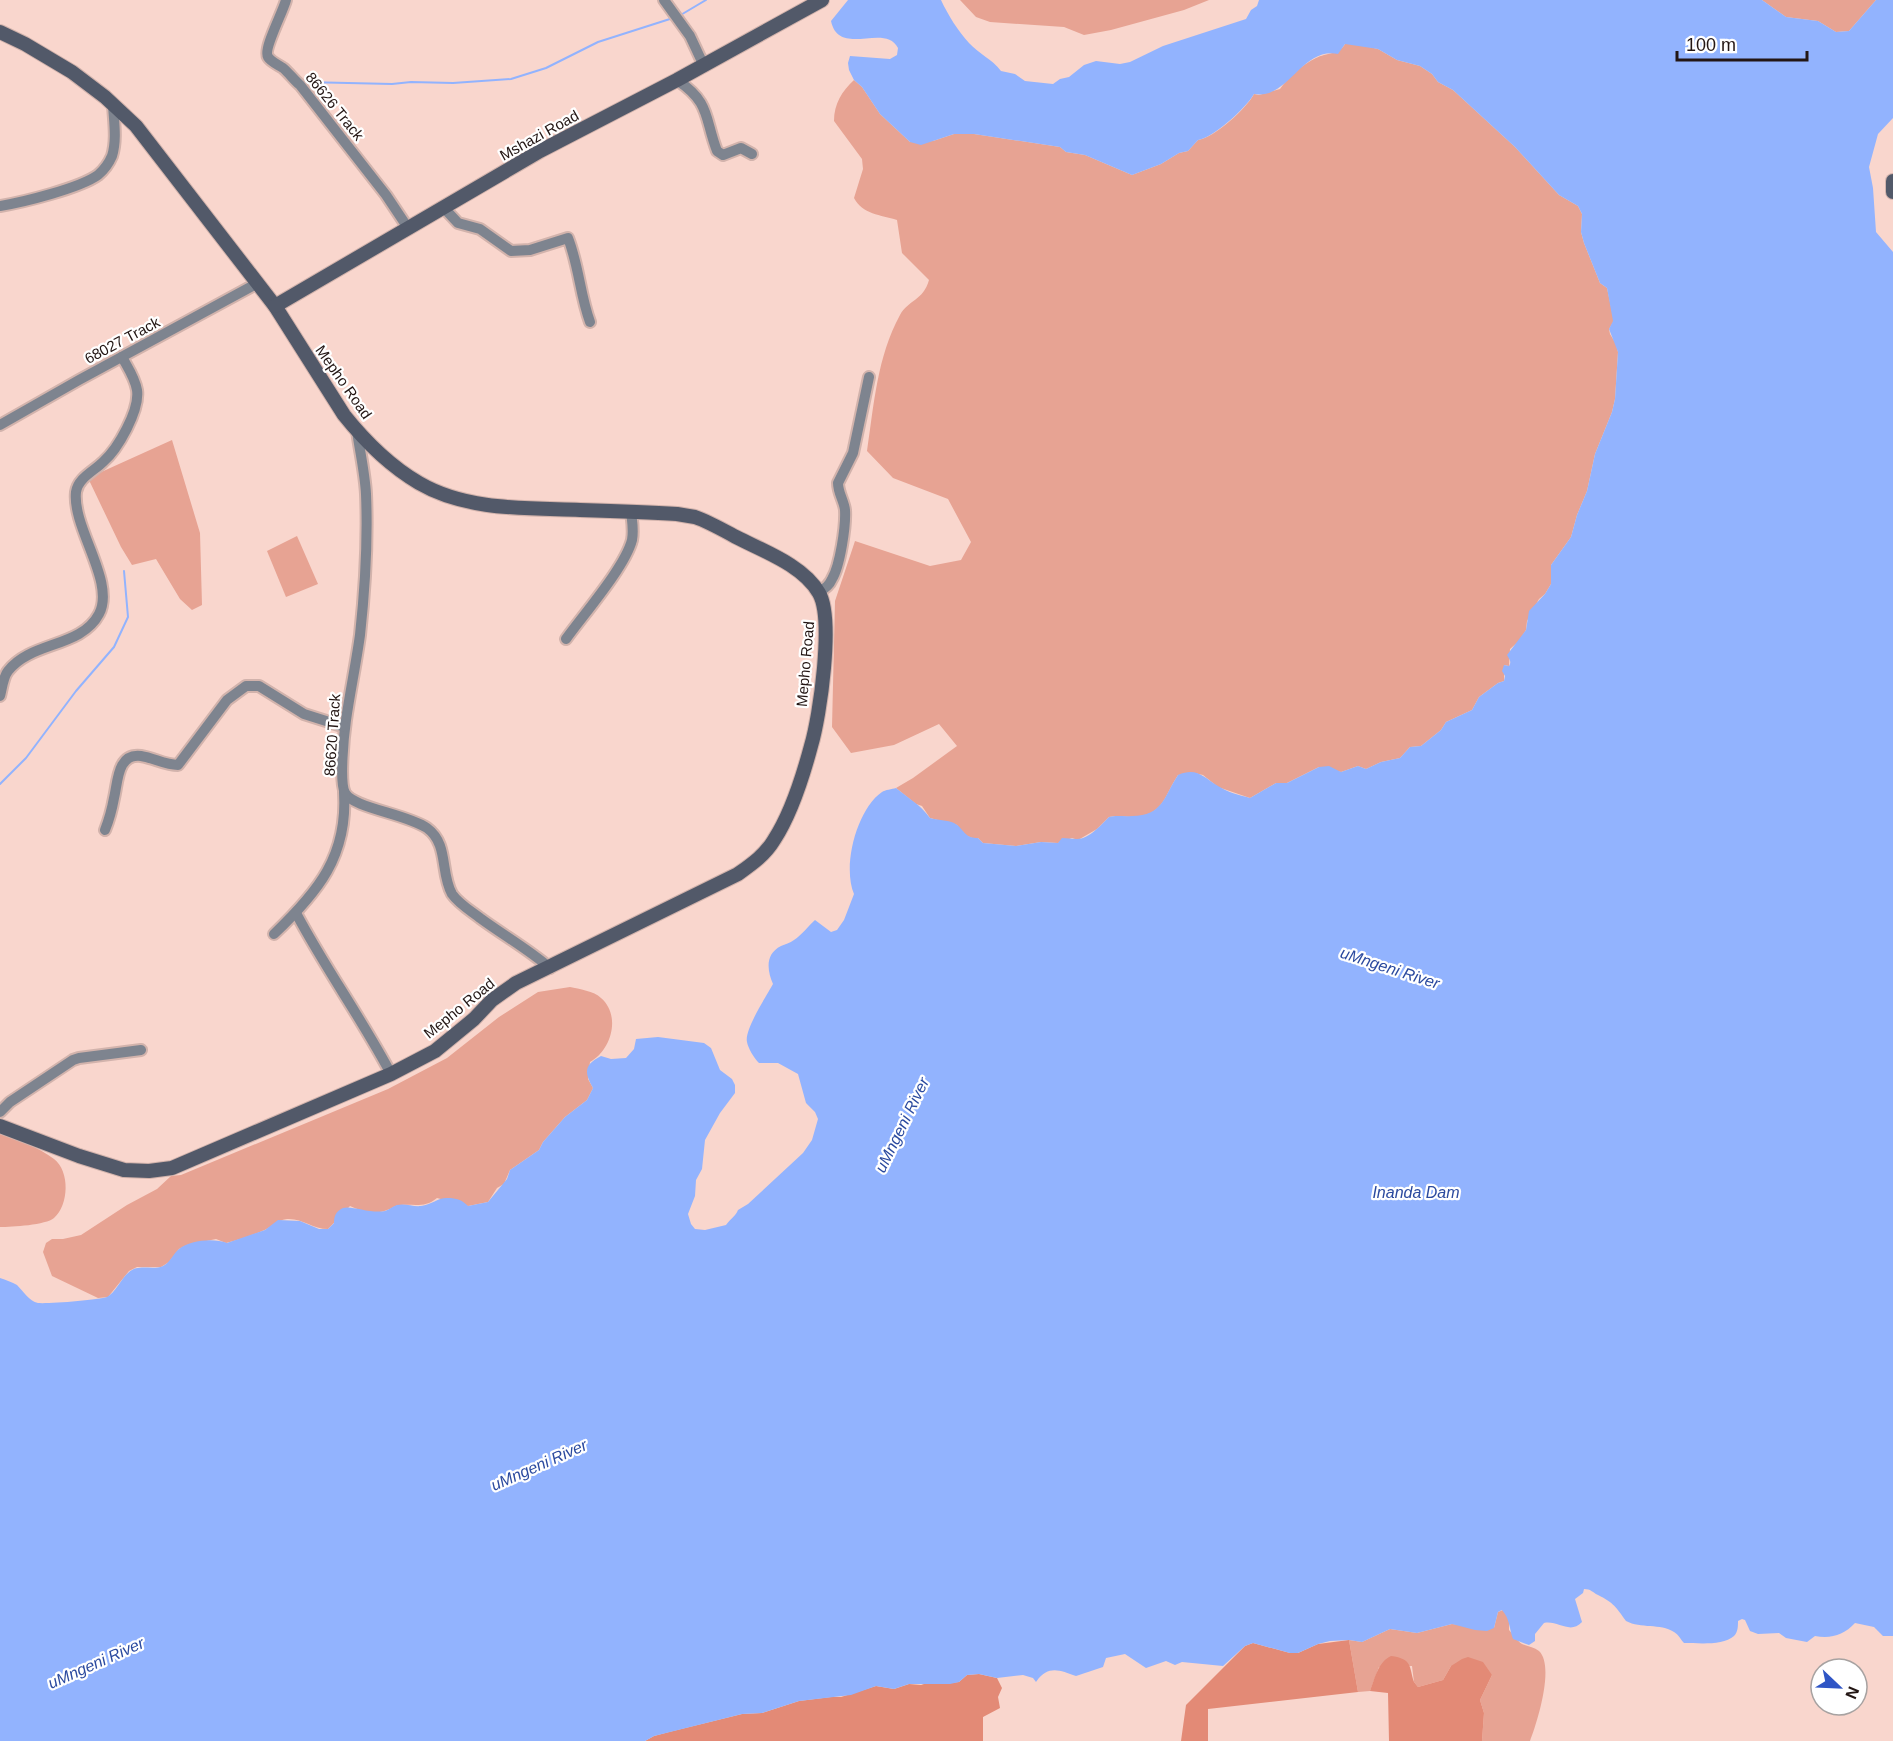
<svg xmlns="http://www.w3.org/2000/svg" width="1893" height="1741" font-family="Helvetica,sans-serif">
<rect width="100%" height="100%" fill="#f9d6cd"/>
<g fill="#e7a393">
<polygon points="960,0 1209,0 1184,10 1111,30 1084,35 1064,27 990,22 976,17"/>
<polygon points="1762,0 1876,0 1849,31 1836,32 1818,21 1786,17"/>
<path d="M1352,43L1378,49L1397,60L1420,66L1432,74L1438,82L1453,90L1515,147L1559,195L1578,206L1582,214L1581,232L1584,243L1600,283L1607,288L1614,321L1609,329L1610,334L1616,344L1618,352L1615,399L1612,412L1595,454L1587,491L1577,515L1571,537L1551,565V584L1545,594L1539,599L1527,621L1526,630L1519,641L1510,649L1509,666L1504,665V681L1498,683L1479,697L1472,710L1446,722L1441,730L1421,746L1410,747L1400,758L1381,762L1366,769L1358,766L1341,772L1319,767L1287,783H1276L1250,798L1218,787L1203,775L1194,773L1178,775C1164,796 1164,816 1132,817C1124,817 1117,815 1109,817L1097,829L1078,840L1072,838L1058,843L1041,842L1016,846L983,843L978,838H972L963,834L957,825L930,818L922,806L916,804L896,788L913,778L957,746L939,724L894,745L851,753L832,727L835,601L855,541L930,566L961,560L971,542L948,499L893,478L867,451C874,405 877,357 900,315C908,300 923,301 929,280L902,253L897,220C881,215 862,214 854,198L863,169L862,159L834,121C834,104 842,91 854,80L862,87L880,114L910,142L933,141L954,134H974L1060,147L1066,152L1085,155L1132,175L1161,164L1179,153L1188,151L1198,140C1214,138 1247,108 1254,94L1259,95L1280,89C1289,76 1302,65 1316,58C1326,53 1340,54 1345,44Z"/>
<polygon points="172,440 200,533 202,605 192,610 180,599 156,559 132,565 121,547 88,478"/>
<polygon points="297,536 318,584 286,597 267,551"/>
<path d="M570,987C579,989 594,991 601,998C621,1015 612,1050 590,1062L588,1079L593,1088L587,1100L565,1117L543,1142L539,1150L510,1170L504,1184L497,1188L488,1202L468,1206L437,1198C425,1208 415,1204 401,1205C395,1205 393,1208 387,1210C376,1215 361,1211 350,1206L328,1229C313,1229 302,1218 287,1219C276,1220 271,1228 262,1231C251,1236 238,1240 226,1243L216,1239L187,1245L179,1249L169,1262L161,1267H137L129,1271L108,1297L98,1298L52,1276L43,1252L46,1243L52,1239H63L81,1235L127,1205L157,1189L171,1176L181,1175L388,1089L447,1058L499,1017L538,992Z"/>
<path d="M0,1133C18,1140 38,1147 54,1159C70,1171 69,1205 54,1218C46,1225 12,1227 0,1227Z"/>
<path d="M1503,1610L1509,1618V1630C1513,1634 1517,1641 1522,1644C1527,1646 1534,1647 1539,1651C1555,1666 1537,1723 1530,1741H1482L1484,1713L1480,1700L1492,1675L1451,1666L1443,1680L1418,1687L1414,1682L1412,1666L1379,1667L1370,1691L1358,1692L1349,1640L1362,1642L1390,1629L1417,1633L1452,1624L1494,1628L1498,1612Z"/>
</g>
<g fill="#e38a76">
<polygon points="1349,1640 1358,1692 1208,1709 1208,1741 1181,1741 1186,1705 1245,1646 1253,1643 1290,1653 1298,1653 1318,1644"/>
<path d="M1391,1656C1413,1659 1409,1667 1414,1682L1418,1687L1443,1680L1451,1666L1462,1659L1468,1657L1483,1662L1492,1675L1480,1700L1484,1713L1482,1741H1389L1388,1693L1370,1691C1375,1678 1378,1662 1391,1656Z"/>
<polygon points="979,1674 997,1678 1002,1688 998,1697 1000,1708 983,1717 983,1741 645,1741 654,1736 669,1732 742,1714 762,1713 799,1701 831,1697 841,1697 876,1686 894,1689 909,1684 921,1685 930,1682 940,1684 959,1682 967,1675"/>
</g>
<path fill="#92b3fe" d="M848,0H941C948,15 958,31 969,43C979,54 992,59 1001,71L1015,74L1025,81L1053,84L1060,79L1069,77L1084,65L1096,61L1120,64L1130,62L1163,46L1246,19L1251,10L1257,6L1259,0H1762L1786,17L1818,21L1836,32L1849,31L1876,0H1893V118L1878,134L1869,167L1873,188L1876,232L1893,252V1636H1883L1874,1627L1855,1623C1844,1635 1831,1639 1815,1636L1807,1642L1786,1638L1779,1633L1758,1634L1750,1631L1745,1620L1742,1619L1738,1621C1738,1626 1738,1632 1734,1636C1723,1646 1698,1643 1684,1643C1681,1640 1679,1635 1674,1632C1660,1623 1641,1629 1626,1621C1616,1607 1614,1603 1598,1595C1592,1592 1591,1589 1584,1589L1583,1593L1575,1599L1582,1622C1570,1635 1558,1620 1544,1623L1535,1634V1641L1529,1645L1513,1639C1509,1628 1510,1619 1502,1610L1498,1612L1494,1628L1487,1631L1475,1630L1452,1624L1417,1633L1390,1629L1362,1642L1349,1640L1330,1641L1318,1644L1298,1653H1290L1253,1643L1245,1646L1223,1666L1182,1662L1175,1665L1166,1661L1146,1668L1125,1654L1106,1658L1103,1667L1076,1676C1060,1671 1049,1664 1036,1682L1033,1678L1023,1675L997,1678L979,1674L967,1675L959,1682L950,1684H909L894,1689L876,1686L851,1695L799,1701L762,1713L742,1714L654,1736L645,1741H0V1278C6,1280 12,1282 17,1285C23,1291 29,1301 38,1303C47,1304 99,1300 107,1297C115,1293 121,1279 128,1273C138,1263 152,1271 163,1266C170,1263 173,1254 179,1249C190,1240 214,1238 227,1243L265,1230L278,1220L300,1221L319,1229H328L334,1223C334,1216 336,1211 343,1208C351,1205 371,1214 385,1211C389,1210 393,1206 397,1205C405,1203 413,1207 421,1206C431,1205 437,1198 447,1198C457,1198 462,1200 468,1206L488,1202L507,1179L510,1170L539,1150L543,1142L565,1117L587,1100L593,1088C584,1072 584,1065 601,1056L611,1059L626,1058L634,1049L636,1039L658,1037L704,1043L711,1048L720,1070L732,1079L735,1085V1093L720,1113L705,1140L702,1169L696,1180L695,1196L688,1214L691,1224L695,1229L705,1230L726,1225C730,1219 736,1216 738,1210L748,1204L803,1153L812,1140L818,1119L815,1112L806,1103L798,1074L778,1063H759C754,1058 748,1048 747,1042C744,1030 767,995 773,984C767,970 765,954 781,946C785,944 790,943 794,940C802,935 808,926 815,920L831,932L837,930L844,920L854,894C842,866 857,809 882,792C885,790 892,789 896,788C909,799 920,804 930,818C937,820 948,820 954,823C965,829 963,838 978,838L983,843L1016,846L1041,842L1058,843L1062,838C1067,838 1072,839 1077,839C1089,839 1101,825 1109,817C1117,815 1124,817 1132,816C1163,816 1164,796 1178,775C1197,767 1203,777 1218,786C1227,792 1239,795 1250,798L1276,783H1287L1319,767L1329,766L1341,772L1358,766L1366,769L1381,762L1400,758L1410,747L1421,746L1441,730L1446,722L1472,710L1479,697L1498,683L1504,681L1505,676L1502,671L1504,665L1509,666C1512,661 1509,659 1507,655L1526,630L1529,611L1545,594L1551,584V565L1571,537L1577,515L1587,491L1595,454L1612,412L1615,399L1618,352L1609,329L1613,321L1607,288L1600,283L1584,243L1581,232L1582,214L1578,206L1559,195L1515,147L1453,90L1438,82L1432,74L1420,66L1397,60L1378,49L1345,44L1338,54C1301,47 1289,100 1254,94C1246,108 1213,138 1198,140L1188,151L1179,153L1161,164L1132,175L1085,155L1066,152L1060,147L974,134H954L921,145L910,142L880,114L862,87L854,80L849,70L848,63L850,56L890,59L897,55L898,48C885,22 839,58 831,21Z"/>
<g fill="none" stroke-linecap="round" stroke-linejoin="round">
<g stroke="#92b3fe" stroke-width="2">
<polyline points="679,16 706,0"/>
<polyline points="304,82 392,84 411,82 453,83 511,79 546,68 598,42 673,18"/>
<polyline points="0,784 26,758 76,691 114,647 128,617 124,571"/>
</g>
<defs>
<g id="street">
<path d="M286,0C283,12 263,49 268,57C271,62 279,65 283,68C289,73 294,80 300,85L386,195L408,228"/>
<polyline points="664,0 690,36 704,66"/>
<path d="M677,80C711,103 704,117 717,151L723,155L741,148L752,154"/>
<path d="M0,206C24,202 80,188 98,175C104,170 109,163 112,156C117,140 114,122 113,105"/>
<path d="M444,208L458,223L480,229L511,251L530,250L568,238C579,266 580,295 590,322"/>
<polyline points="0,425 79,380 258,283"/>
<path d="M357,431C360,452 365,474 366,494C368,541 365,589 360,635C356,664 350,692 346,720C344,734 339,782 345,793C353,808 407,814 427,828C449,844 440,873 452,894C459,904 471,911 480,918C503,935 528,949 550,968"/>
<path d="M819,592C825,588 829,586 832,579C840,566 846,526 845,510C844,501 838,493 838,483L853,453L869,377"/>
<path d="M566,639C584,614 625,567 632,540C634,530 632,521 631,511"/>
<path d="M0,696C2,689 3,677 8,671C31,641 81,648 99,614C116,582 72,528 76,492C78,478 94,471 103,462C118,449 140,410 137,390C135,378 128,368 122,357"/>
<path d="M105,830C109,820 112,809 114,798C118,782 117,753 141,756C154,758 165,765 178,765L227,700L246,686H259L304,714L345,727"/>
<path d="M296,913C325,968 362,1019 391,1074"/>
<path d="M274,934C318,892 348,856 344,792"/>
<polyline points="0,1112 10,1102 73,1060 79,1058 141,1050"/>
</g>
<g id="secondary">
<path d="M0,32L25,44L72,72L105,97L136,126L275,306L344,415C364,440 390,466 419,483C467,511 527,508 580,510C613,511 645,512 677,514C683,515 689,516 695,517C709,522 723,530 736,537C763,551 803,565 819,593C834,619 820,716 811,746C803,776 791,814 774,840C765,855 752,864 738,874L516,983L492,1000L474,1019L435,1051L391,1074L172,1168L149,1171L124,1170L79,1156L0,1126"/>
<polyline points="1893,181 1893,192"/>
<polyline points="275,306 540,151 677,80 822,0"/>
</g>
</defs>
<use href="#street" stroke="#d2b3ac" stroke-width="14"/>
<use href="#secondary" stroke="#d2b3ac" stroke-width="16"/>
<use href="#street" stroke="#7e848f" stroke-width="10"/>
<use href="#secondary" stroke="#525969" stroke-width="14"/>
</g>
<g text-anchor="middle" dominant-baseline="central" stroke-width="4.5" stroke-linejoin="round" paint-order="stroke">
<g font-size="15" fill="#231614" stroke="#fff">
<text transform="translate(335 106) rotate(51)">86626 Track</text>
<text transform="translate(539 135) rotate(-29)">Mshazi Road</text>
<text transform="translate(122 340) rotate(-28)">68027 Track</text>
<text transform="translate(344 382) rotate(55)">Mepho Road</text>
<text transform="translate(805 664) rotate(-85)">Mepho Road</text>
<text transform="translate(332 735) rotate(-86)">86620 Track</text>
<text transform="translate(459 1008) rotate(-39)">Mepho Road</text>
</g>
<g font-size="16" font-style="italic" fill="#2b4a9f" stroke="#fff">
<text transform="translate(1390 968) rotate(18)">uMngeni River</text>
<text transform="translate(902 1125) rotate(-64)">uMngeni River</text>
<text x="1416" y="1192">Inanda Dam</text>
<text transform="translate(539 1465) rotate(-24)">uMngeni River</text>
<text transform="translate(96 1663) rotate(-24)">uMngeni River</text>
</g>
</g>
<g transform="translate(1839 1687) rotate(113)"><circle r="28" fill="#ffffff" stroke="#a7a2a1" stroke-width="1.5"/>
<path d="M0-4.5L10 22L0 15L-10 22Z" fill="#2f55c5"/>
<text y="-9" font-size="16" font-weight="bold" text-anchor="middle" fill="#231614">N</text>
</g>
<path d="M1677 51v9h130v-9" fill="none" stroke="#231614" stroke-width="3"/>
<text x="1686" y="51" font-size="18" fill="#231614" stroke="#ffffff" stroke-width="4.5" paint-order="stroke">100 m</text>
</svg>
